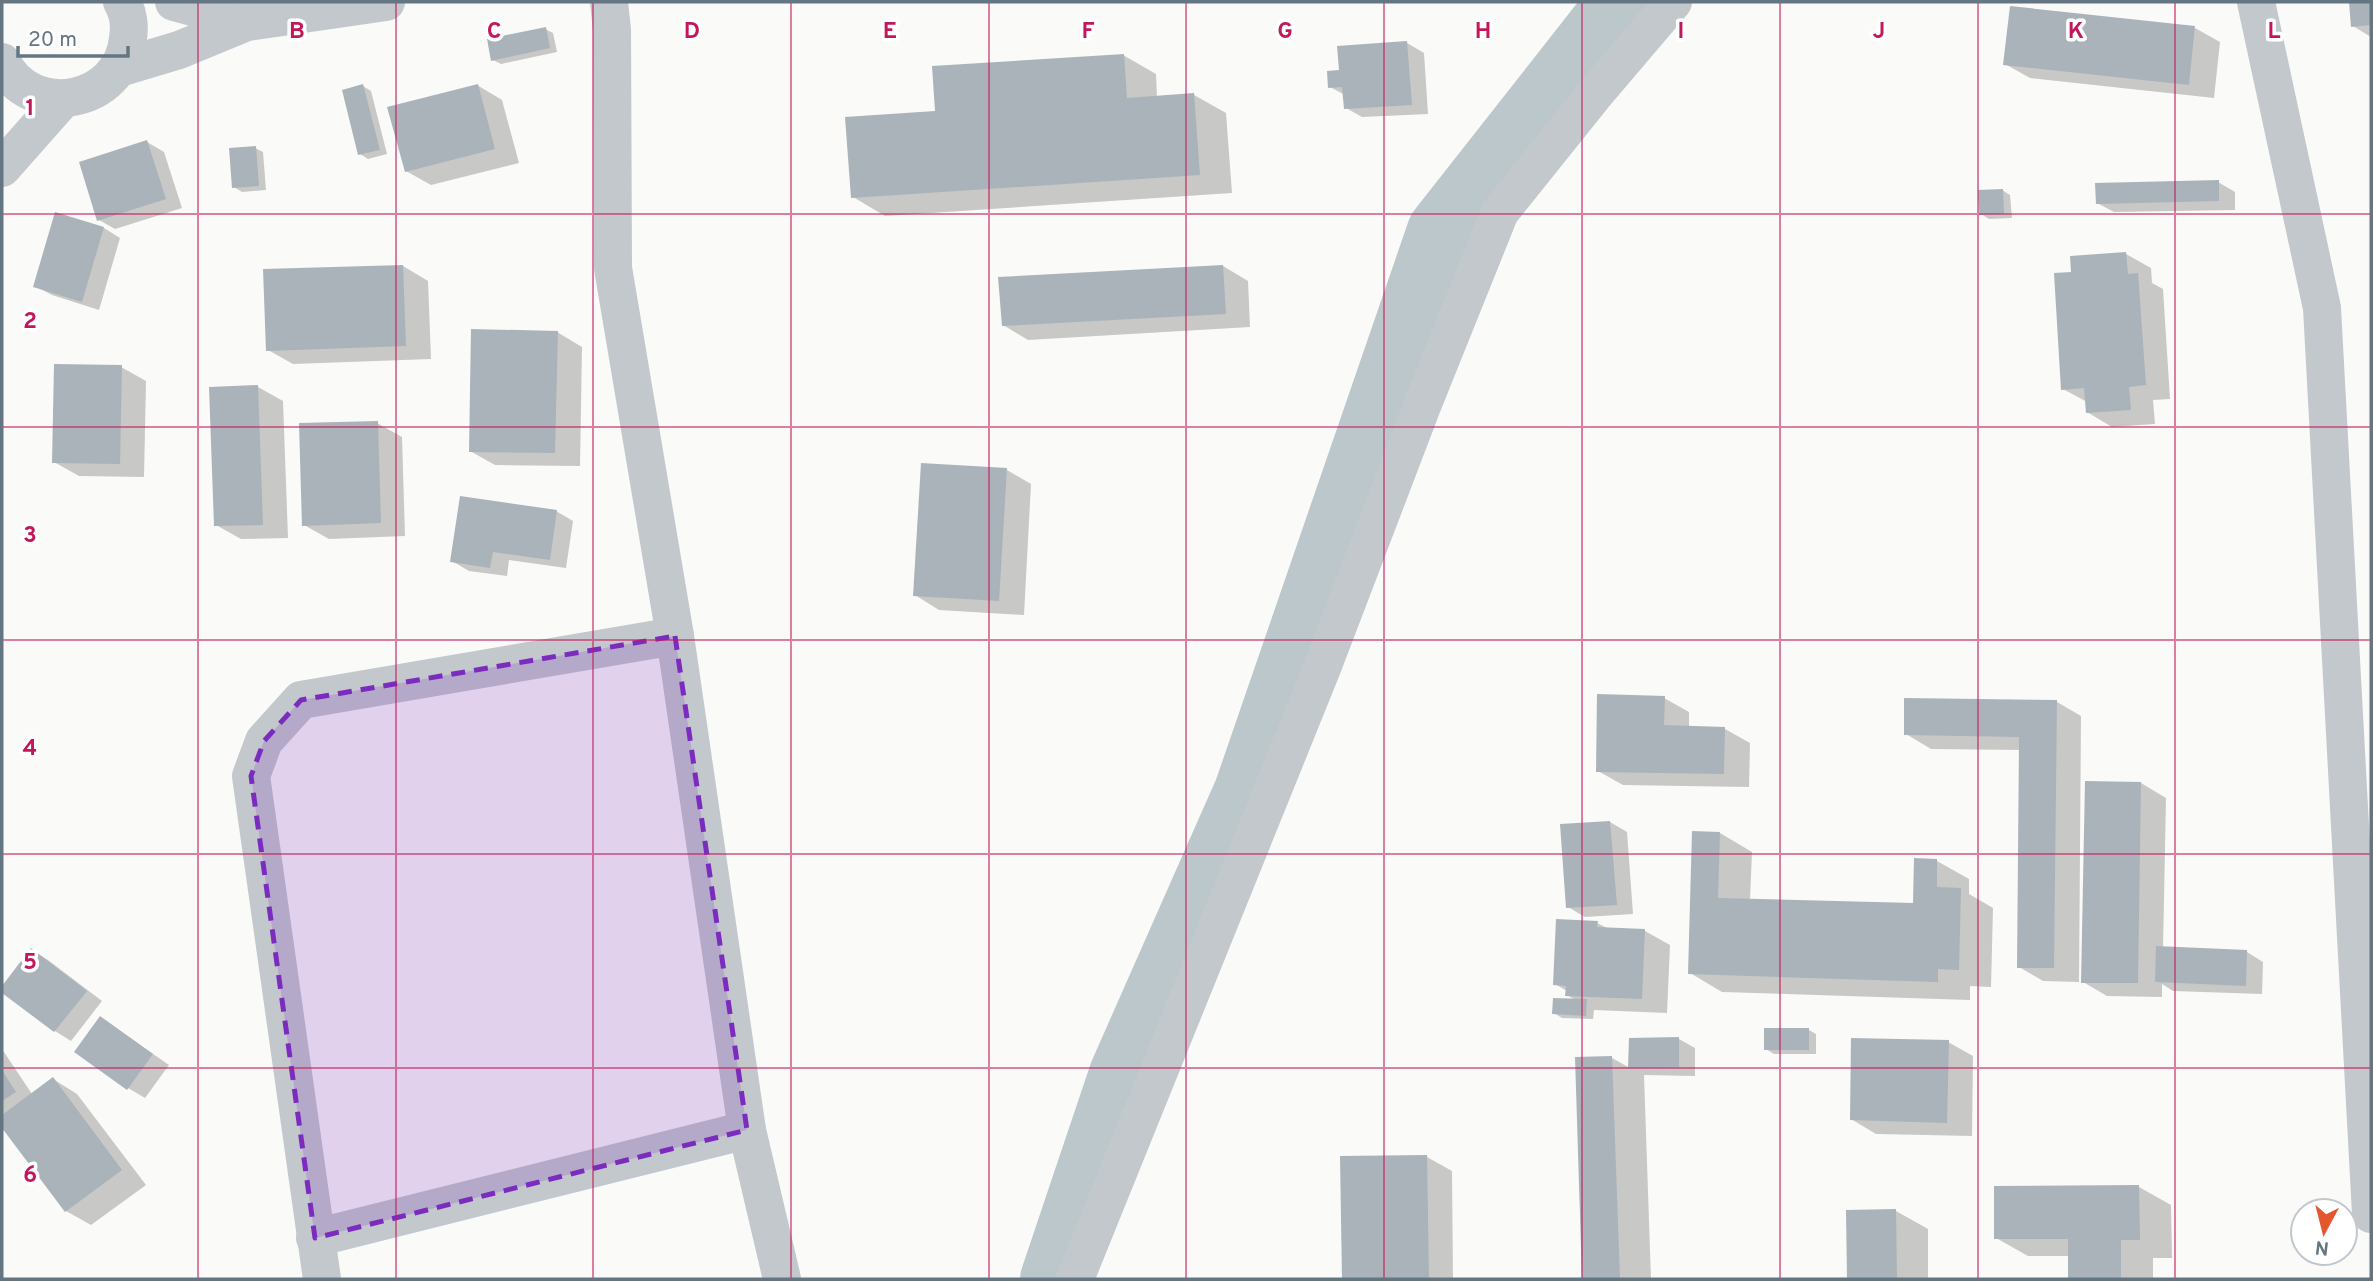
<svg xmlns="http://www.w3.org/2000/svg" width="2373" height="1281" font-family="Overpass,sans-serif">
<rect width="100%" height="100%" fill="#fafaf8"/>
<g fill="#0003">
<polygon points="2350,2 2371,2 2371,37 2353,26"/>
<polygon points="2195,28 2220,42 2214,98 2030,78 2005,64"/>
<polygon points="545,29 553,33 557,52 501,64 493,60"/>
<polygon points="1407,43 1424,53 1428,114 1362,117 1346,108 1345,95 1330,87 1341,72"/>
<polygon points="1123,55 1156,74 1157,97 1194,95 1226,113 1232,193 885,216 853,197 937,113"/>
<polygon points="477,85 502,100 519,163 431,185 406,171"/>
<polygon points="363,86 371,91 387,154 368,159 360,154"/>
<polygon points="147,142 164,152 182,208 115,229 99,220"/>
<polygon points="255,148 263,152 266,190 242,192 234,187"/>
<polygon points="2218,182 2235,192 2235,210 2114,212 2097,203"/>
<polygon points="2002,190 2010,195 2012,218 1989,219 1981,214"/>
<polygon points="57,214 104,228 120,238 99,310 52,295 35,286"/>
<polygon points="2126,254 2151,268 2152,283 2163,289 2170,399 2153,400 2155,424 2112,427 2087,412 2087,402 2063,389 2073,273"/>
<polygon points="403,266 428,281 431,359 293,364 268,350"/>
<polygon points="1223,266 1248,281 1250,327 1028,340 1003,325"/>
<polygon points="557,332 582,347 580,466 495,465 470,451"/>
<polygon points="121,367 146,381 144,477 79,476 54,462"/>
<polygon points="258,387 283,401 288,538 241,539 216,525"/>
<polygon points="377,423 402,437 405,536 329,539 304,525"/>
<polygon points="1007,470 1031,484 1024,615 939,610 915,595"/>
<polygon points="556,511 573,521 566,568 509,560 507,576 469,571 452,561"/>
<polygon points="1664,698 1689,712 1689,728 1725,729 1750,743 1749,787 1623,785 1598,771"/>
<polygon points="2057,702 2081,716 2079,982 2043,981 2019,967 2021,750 1931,749 1906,734"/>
<polygon points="2141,783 2166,798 2163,949 2247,952 2263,962 2262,994 2173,991 2162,984 2162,997 2107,996 2083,982"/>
<polygon points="1610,822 1627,832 1633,914 1585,917 1568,907"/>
<polygon points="1720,833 1752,852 1750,900 1915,905 1937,861 1969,879 1969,894 1993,908 1991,987 1970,986 1970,1000 1722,992 1690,973"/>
<polygon points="1597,923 1609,929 1645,931 1670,945 1667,1013 1594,1010 1593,1019 1562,1018 1554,1013 1577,1001 1567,995 1567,991 1555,984"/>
<polygon points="31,950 48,960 102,1001 71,1041 55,1031 2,991"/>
<polygon points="101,1018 169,1065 145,1098 128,1088"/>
<polygon points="1809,1030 1816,1034 1816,1054 1774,1054 1766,1049"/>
<polygon points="1630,1039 1679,1039 1695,1048 1695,1076 1644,1075 1651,1279 1584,1279 1577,1058 1612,1058 1630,1068"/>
<polygon points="1948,1042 1973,1056 1972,1136 1876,1134 1851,1119"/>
<polygon points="2,1049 32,1094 53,1079 77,1094 146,1185 91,1225 66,1211 5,1129 2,1132"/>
<polygon points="1427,1157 1452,1171 1453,1279 1344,1279 1342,1158"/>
<polygon points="2139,1187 2171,1205 2172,1258 2153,1258 2153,1279 2070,1279 2070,1256 2028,1256 1996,1238"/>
<polygon points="1848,1211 1896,1211 1928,1229 1928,1279 1848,1279"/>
</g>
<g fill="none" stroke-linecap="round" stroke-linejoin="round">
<polyline stroke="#bbc7cb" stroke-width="66" points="1053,1279 1122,1074 1247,791 1440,231 1616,7 1617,2"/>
</g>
<g fill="#aab3b9">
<polygon points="2349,2 2371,2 2371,25 2351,27"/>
<polygon points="2010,6 2195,26 2189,85 2003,65"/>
<polygon points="546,27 550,48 491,61 487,39"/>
<polygon points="1407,41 1412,105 1344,109 1342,87 1328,88 1327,71 1339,70 1337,46"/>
<polygon points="1124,54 1127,98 1194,93 1200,175 851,198 845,117 935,111 932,66"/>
<polygon points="363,84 380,150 358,155 342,90"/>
<polygon points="478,84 495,149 405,172 387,107"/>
<polygon points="147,140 166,199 97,221 79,162"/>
<polygon points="256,146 259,186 232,188 229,148"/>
<polygon points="2219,180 2219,201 2096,204 2095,183"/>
<polygon points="2003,189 2004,214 1979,215 1978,190"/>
<polygon points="55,212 104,227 82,302 33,287"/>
<polygon points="2126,252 2128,274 2138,273 2146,385 2129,387 2131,410 2086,413 2084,388 2061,390 2054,273 2071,272 2070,256"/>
<polygon points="403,265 406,346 266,351 263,269"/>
<polygon points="1223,265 1226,314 1002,326 998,277"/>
<polygon points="471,329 558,331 555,453 469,452"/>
<polygon points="54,364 122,365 120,464 52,463"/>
<polygon points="258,385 263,525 214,526 209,387"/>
<polygon points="378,421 381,523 302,526 299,423"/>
<polygon points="921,463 1007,468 999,601 913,596"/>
<polygon points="460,496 557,510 550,560 493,552 490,568 450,562"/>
<polygon points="1597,694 1665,696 1664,725 1725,727 1724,774 1596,772"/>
<polygon points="1904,698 2057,700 2054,968 2017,968 2019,737 1904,735"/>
<polygon points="2085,781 2141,782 2138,983 2081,983"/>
<polygon points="1610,821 1617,905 1566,908 1560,824"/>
<polygon points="1692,831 1720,832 1718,898 1913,903 1914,858 1937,859 1937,887 1961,888 1959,970 1938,969 1938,982 1688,974"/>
<polygon points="1556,919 1598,921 1597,927 1645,929 1642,999 1565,996 1566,986 1553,985"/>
<polygon points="2156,946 2247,950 2246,986 2155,982"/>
<polygon points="31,948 87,991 54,1032 2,993 2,986"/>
<polygon points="1553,998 1587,999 1586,1016 1552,1014"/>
<polygon points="100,1016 153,1054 127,1090 74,1052"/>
<rect x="1764" y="1028" width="45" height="22"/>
<polygon points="1679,1037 1679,1067 1628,1068 1629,1038"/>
<polygon points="1851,1038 1949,1040 1947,1123 1850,1120"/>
<polygon points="1612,1056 1620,1279 1582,1279 1575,1057"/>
<polygon points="2,1070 16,1092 2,1101"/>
<polygon points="53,1077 122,1170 65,1212 2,1128 2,1115"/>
<polygon points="1427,1155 1429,1279 1342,1279 1340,1156"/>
<polygon points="2139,1185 2140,1240 2121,1240 2121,1279 2068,1279 2068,1239 1994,1239 1994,1186"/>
<polygon points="1896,1209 1897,1279 1847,1279 1846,1210"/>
</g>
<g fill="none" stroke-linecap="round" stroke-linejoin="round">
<g stroke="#c3c8cc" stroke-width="38">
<polyline points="174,2 247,22"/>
<polyline points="609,2 612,30 613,268 675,636 747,1130 782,1279"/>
<polyline points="2256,2 2322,308 2371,1214"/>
<path d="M2,62C31,121 122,104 128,38C130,26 128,12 122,2"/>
<polyline points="119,68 179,50 247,22 386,2"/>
<polyline points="2,168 63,99"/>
<polyline points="315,1238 747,1130"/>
<polyline points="322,1279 251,776 264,741 301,700 675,636"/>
<polyline points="1075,1279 1322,668 1422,406 1500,212 1593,96 1673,2"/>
</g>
</g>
<path fill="#7b2cbf" fill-opacity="0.2" stroke="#7b2cbf" stroke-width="5" stroke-dasharray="14 9" stroke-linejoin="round" d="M675,636L747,1130L315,1238L251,776L264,741L301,700Z"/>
<path fill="none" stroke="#c2185b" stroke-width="2" stroke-opacity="0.55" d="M198,2V1279M396,2V1279M593,2V1279M791,2V1279M989,2V1279M1186,2V1279M1384,2V1279M1582,2V1279M1780,2V1279M1978,2V1279M2175,2V1279M2,214H2371M2,427H2371M2,640H2371M2,854H2371M2,1068H2371"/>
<g font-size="23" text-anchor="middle" font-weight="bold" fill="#c2185b" stroke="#fff" stroke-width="7" stroke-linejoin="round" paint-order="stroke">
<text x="297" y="38">B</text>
<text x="494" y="38">C</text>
<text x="692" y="38">D</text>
<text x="890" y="38">E</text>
<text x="1088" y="38">F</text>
<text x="1285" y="38">G</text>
<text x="1483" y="38">H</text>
<text x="1681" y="38">I</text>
<text x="1879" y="38">J</text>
<text x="2076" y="38">K</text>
<text x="2274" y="38">L</text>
<text x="30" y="115">1</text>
<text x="30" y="328">2</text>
<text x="30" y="542">3</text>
<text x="30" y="755">4</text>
<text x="30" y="969">5</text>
<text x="30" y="1182">6</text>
</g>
<rect width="2373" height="1281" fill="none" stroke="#657683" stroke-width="7"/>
<g transform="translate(2324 1232) rotate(187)"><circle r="33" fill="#ffffff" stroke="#c1c8cd" stroke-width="2"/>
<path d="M0-5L12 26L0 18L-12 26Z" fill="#e4572e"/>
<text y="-10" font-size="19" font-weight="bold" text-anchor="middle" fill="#657683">N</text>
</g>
<path d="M18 46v10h110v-10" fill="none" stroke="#657683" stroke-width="3.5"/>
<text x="28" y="46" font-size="21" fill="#657683" stroke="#ffffff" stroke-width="5" paint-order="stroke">20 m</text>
</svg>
